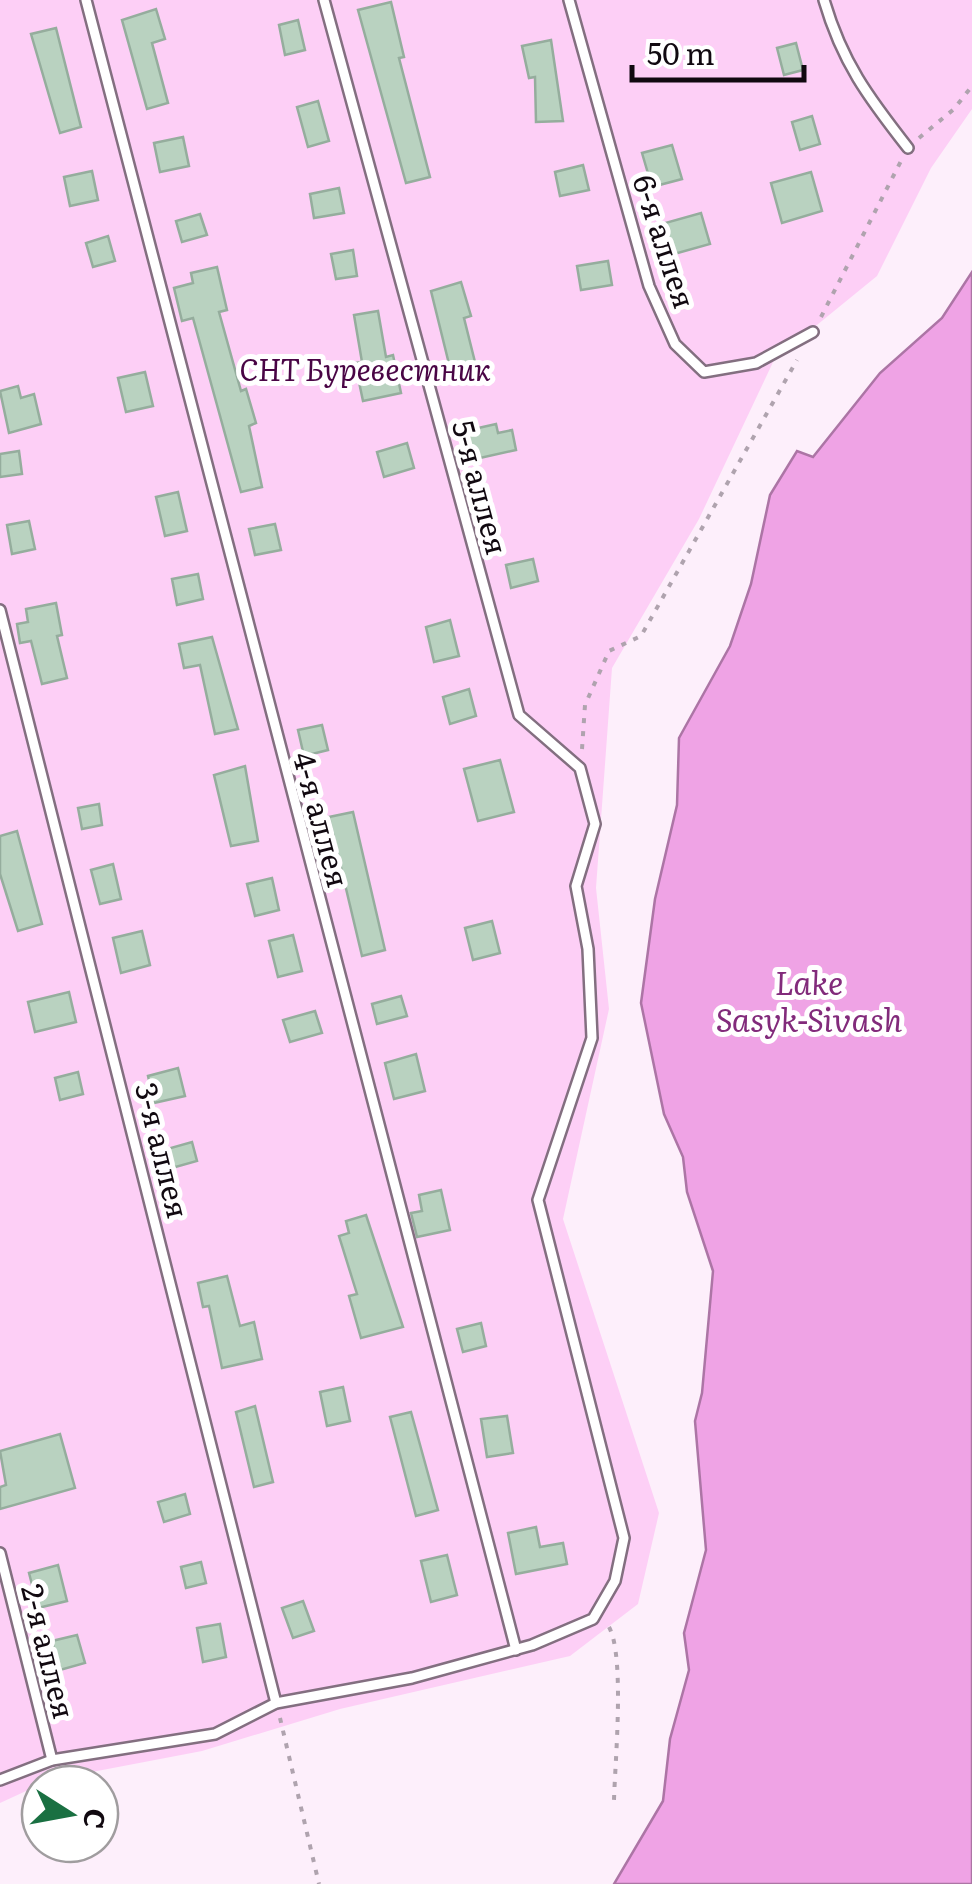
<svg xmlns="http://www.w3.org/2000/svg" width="972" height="1884" font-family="Literata,serif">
<rect width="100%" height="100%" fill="#fdeffb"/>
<polygon fill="#fdcff6" points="0,0 972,0 972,109 931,168 877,276 774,360 699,519 612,668 596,888 609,1009 563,1219 659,1513 638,1604 570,1656 340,1709 202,1751 50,1780 0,1803"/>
<polygon fill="#efa3e5" stroke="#ac75a5" stroke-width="2.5" points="972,272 972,1884 614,1884 663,1801 670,1739 689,1670 684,1633 706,1550 695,1421 702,1393 713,1271 687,1192 683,1157 664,1114 641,1003 655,899 677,805 679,738 730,646 751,584 770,495 797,451 813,457 880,373 942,318"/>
<g fill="#b9d2c0" stroke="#95ad9d" stroke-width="2.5">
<polygon points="391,2 404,57 399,58 430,177 406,183 358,10"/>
<polygon points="156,9 165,39 152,43 168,103 147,109 122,20"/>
<polygon points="298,20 305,50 285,55 279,25"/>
<polygon points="56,28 81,127 60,133 31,34"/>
<polygon points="551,40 563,121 536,122 535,77 529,78 522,46"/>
<polygon points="796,43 803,70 784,75 777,48"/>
<polygon points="318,101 329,141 308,147 297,107"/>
<polygon points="812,116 820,144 800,150 792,122"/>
<polygon points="183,137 189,166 160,172 154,143"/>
<polygon points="672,145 682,179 652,187 642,153"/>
<polygon points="583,165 589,190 560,196 555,172"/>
<polygon points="92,171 98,200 70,206 64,177"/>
<polygon points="811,172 822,211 782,223 771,183"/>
<polygon points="339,188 344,213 314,218 310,194"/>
<polygon points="701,213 710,244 667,256 658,225"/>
<polygon points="200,214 207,235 182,242 176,221"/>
<polygon points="108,236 115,261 93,267 86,243"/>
<polygon points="353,250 357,276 336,279 331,254"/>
<polygon points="608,261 612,285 581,290 577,266"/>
<polygon points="217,267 227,310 219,312 241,391 246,389 256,423 249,426 262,487 241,492 193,318 182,321 174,288 193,283 191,273"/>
<polygon points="461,282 471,316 464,318 475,362 450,368 431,291"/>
<polygon points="378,311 386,357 393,355 401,393 363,401 355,363 362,362 354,315"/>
<polygon points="145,372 153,406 126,412 118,378"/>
<polygon points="18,386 21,398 34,394 41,424 9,433 0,391"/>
<polygon points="496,424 498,433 512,430 516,450 471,460 465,431"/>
<polygon points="407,443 414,468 384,477 377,452"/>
<polygon points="19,451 22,474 0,477 0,454"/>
<polygon points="178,492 187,531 165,536 156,497"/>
<polygon points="29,521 35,549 12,554 7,525"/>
<polygon points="275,524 281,550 255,555 249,529"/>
<polygon points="533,559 538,581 511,588 506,565"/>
<polygon points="198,574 203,599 177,605 172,579"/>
<polygon points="56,603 62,635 57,636 67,678 42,684 31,641 20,643 17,624 28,622 26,609"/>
<polygon points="450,620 459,656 434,662 426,627"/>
<polygon points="212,637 238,729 215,734 200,665 184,668 179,644"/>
<polygon points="469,689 476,716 450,724 443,697"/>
<polygon points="322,725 328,750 304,756 298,730"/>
<polygon points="500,760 514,812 478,821 464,769"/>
<polygon points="245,766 258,841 231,846 214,775"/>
<polygon points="99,804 102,825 82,829 78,808"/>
<polygon points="353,812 385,950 362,956 329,817"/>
<polygon points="17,831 42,924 18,931 0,874 0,836"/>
<polygon points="113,864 121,899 100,904 91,870"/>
<polygon points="272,878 279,910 255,916 247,884"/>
<polygon points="492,921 500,953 473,960 465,928"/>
<polygon points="142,931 150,965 121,973 113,938"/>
<polygon points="293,935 302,971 278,977 269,941"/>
<polygon points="69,992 76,1022 35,1032 28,1002"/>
<polygon points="401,996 407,1016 377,1024 372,1004"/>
<polygon points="315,1011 322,1033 290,1042 283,1020"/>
<polygon points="416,1054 425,1091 394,1099 385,1063"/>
<polygon points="178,1068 185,1096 154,1103 148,1076"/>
<polygon points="78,1072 83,1094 60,1100 55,1078"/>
<polygon points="192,1142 197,1161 172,1168 167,1149"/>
<polygon points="441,1190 450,1230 417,1237 411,1213 422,1211 419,1195"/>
<polygon points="366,1215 403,1327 361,1338 349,1296 357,1294 339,1236 349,1233 346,1221"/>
<polygon points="227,1276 240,1326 254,1322 262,1359 222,1368 209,1306 203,1307 198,1283"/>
<polygon points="481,1323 486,1346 463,1352 457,1329"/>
<polygon points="343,1387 350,1421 327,1426 320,1392"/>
<polygon points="255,1406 273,1482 254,1487 236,1412"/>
<polygon points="411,1412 438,1510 416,1516 390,1417"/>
<polygon points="507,1416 513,1453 487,1457 481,1419"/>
<polygon points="60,1434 75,1488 0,1509 0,1487 6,1485 0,1451"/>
<polygon points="185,1494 190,1514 164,1522 158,1502"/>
<polygon points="536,1527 540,1547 563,1543 567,1564 516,1574 508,1533"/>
<polygon points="447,1555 457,1595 431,1602 421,1561"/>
<polygon points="201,1562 206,1583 186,1588 181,1567"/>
<polygon points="58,1565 67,1601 38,1608 29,1573"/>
<polygon points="303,1601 314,1631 293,1638 282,1608"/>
<polygon points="220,1624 226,1657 203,1662 197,1628"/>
<polygon points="77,1635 85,1663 60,1670 52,1641"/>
</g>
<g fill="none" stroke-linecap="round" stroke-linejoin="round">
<defs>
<g id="lane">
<polyline points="86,0 516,1650"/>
<polyline points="569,0 649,286 675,344 704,372 756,363 813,332"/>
<path d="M824,0C842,62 868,97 908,148"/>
<polyline points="0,610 276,1703"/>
<polyline points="0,1553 52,1760"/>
<polyline points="0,1780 52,1760 215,1734 276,1703 412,1678 532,1645 593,1619 615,1581 624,1538 538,1200 592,1038 588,949 576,886 595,824 580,768 519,715 324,0"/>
</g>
</defs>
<use href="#lane" stroke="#836f80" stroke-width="14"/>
<g stroke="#afa3ae" stroke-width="4" stroke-dasharray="5 8" stroke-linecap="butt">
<polyline points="919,138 954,109 972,86"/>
<polyline points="821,317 901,161"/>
<polyline points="582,749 585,705 609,651 641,636 797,360"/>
<path d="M609,1627C625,1656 615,1762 614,1800"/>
<polyline points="280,1718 319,1884"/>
</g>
<use href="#lane" stroke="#fff" stroke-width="9"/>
</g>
<g text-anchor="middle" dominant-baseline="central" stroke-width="10" stroke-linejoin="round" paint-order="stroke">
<g font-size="30" fill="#110910" stroke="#fff">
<text transform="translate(666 241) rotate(72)">6-я аллея</text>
<text transform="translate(482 487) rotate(75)">5-я аллея</text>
<text transform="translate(323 819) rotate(75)">4-я аллея</text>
<text transform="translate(164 1150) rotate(76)">3-я аллея</text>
<text transform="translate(50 1651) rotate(76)">2-я аллея</text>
</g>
<g font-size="30" font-style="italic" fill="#490545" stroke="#fff">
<text x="365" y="368">СНТ Буревестник</text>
</g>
<g font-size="32" font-style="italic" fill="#822b7b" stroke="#fff">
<text x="809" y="981">Lake<tspan x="809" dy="37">Sasyk-Sivash</tspan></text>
</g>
</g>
<g transform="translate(70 1814) rotate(101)"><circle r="48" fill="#ffffff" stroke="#a09d9f" stroke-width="2.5"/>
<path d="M0-8L18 38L0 25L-18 38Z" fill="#1a7042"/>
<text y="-15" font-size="28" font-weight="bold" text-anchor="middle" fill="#110910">С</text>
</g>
<path d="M632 65v15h172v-15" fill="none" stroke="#110910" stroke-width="5"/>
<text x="647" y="65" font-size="30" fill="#110910" stroke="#ffffff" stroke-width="8" paint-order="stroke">50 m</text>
</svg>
